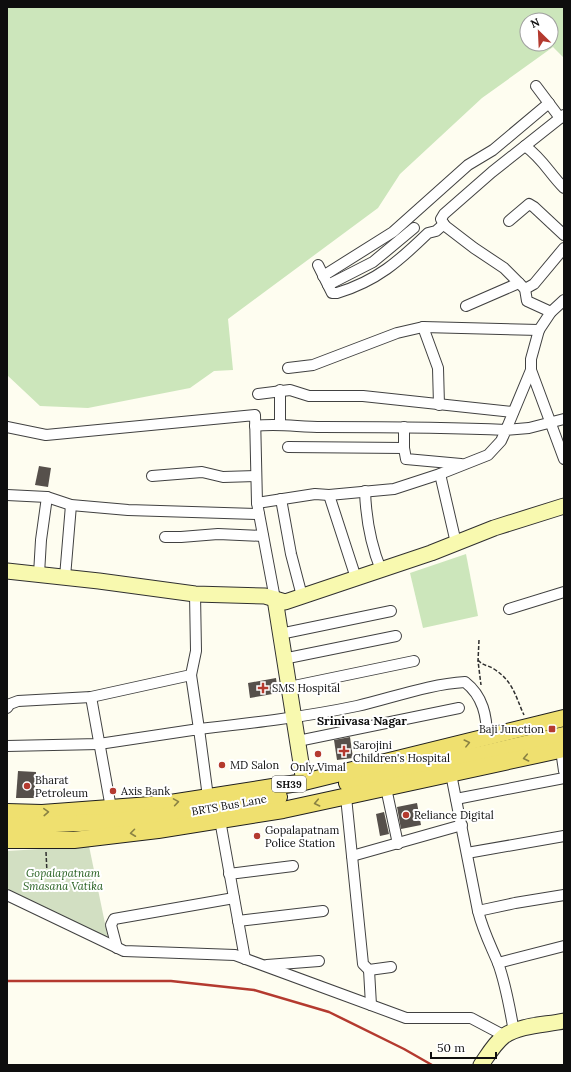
<svg xmlns="http://www.w3.org/2000/svg" width="571" height="1072" font-family="Lora,serif">
<rect width="100%" height="100%" fill="#fefdf0"/>
<g fill="#cce6bb" fill-rule="evenodd">
<path d="M7,7H564V58L553,47L482,98L400,174L378,208L228,319L233,370L214,371L190,388L88,408L40,406L7,375ZM527,20H551V44H527Z"/>
<polygon points="466,554 478,616 423,628 410,573"/>
</g>
<polygon fill="#d2dfc2" points="89,846 108,938 7,889 7,851"/>
<g fill="#56504b">
<polygon points="39,466 51,468 48,487 35,485"/>
<polygon points="276,678 278,693 250,698 248,683"/>
<polygon points="350,737 353,758 337,760 334,740"/>
<polygon points="18,771 36,772 34,798 16,798"/>
<polygon points="417,803 421,825 401,829 397,807"/>
<polygon points="384,812 389,834 380,836 376,814"/>
</g>
<g fill="none" stroke-linecap="round" stroke-linejoin="round">
<defs>
<g id="street">
<polyline points="536,86 560,118"/>
<path d="M525,146C543,159 549,173 564,188"/>
<polyline points="509,221 529,204 534,207 564,235"/>
<path d="M318,265L332,293H337C377,281 399,261 428,233L436,231L444,224"/>
<polyline points="323,276 393,232 468,165 493,150 549,103"/>
<polyline points="328,285 373,262 414,228"/>
<polyline points="525,289 534,284 564,248"/>
<polyline points="466,306 519,283"/>
<polyline points="551,312 527,301 525,289 504,268 474,248 444,225 441,219 444,214 492,172 564,115"/>
<polyline points="423,327 438,368 439,405"/>
<polyline points="288,368 313,365 397,333 423,327 539,330"/>
<polyline points="531,370 564,459"/>
<polyline points="280,390 280,425"/>
<polyline points="258,394 290,390 309,396 363,396 513,412"/>
<path d="M255,426C277,423 299,427 322,427C383,427 445,427 506,430L531,370V359L539,330L551,312L564,300"/>
<polyline points="7,427 46,435 255,415 257,503 275,599"/>
<polyline points="288,447 404,448 406,459 461,464"/>
<polyline points="404,448 404,427"/>
<polyline points="440,474 456,543"/>
<polyline points="152,476 202,472 223,477 256,476"/>
<path d="M365,491C366,519 370,543 381,570"/>
<polyline points="7,495 47,497 71,505 128,510 259,514"/>
<polyline points="329,495 356,578"/>
<polyline points="281,499 291,554 302,596"/>
<polyline points="257,503 315,494 329,495 394,489 440,474 488,455 501,441 506,430 529,428 564,419"/>
<polyline points="165,537 181,537 218,534 263,536"/>
<polyline points="39,574 41,540 47,497"/>
<polyline points="65,577 71,505"/>
<polyline points="509,609 564,592"/>
<polyline points="280,634 391,611"/>
<polyline points="283,659 396,636"/>
<path d="M191,675L199,729C252,723 305,717 357,706C392,698 429,684 465,682C483,696 487,716 487,738"/>
<polyline points="289,687 414,661"/>
<polyline points="91,697 111,808"/>
<polyline points="7,708 10,704 18,701 91,697 191,675 196,651 195,594"/>
<polyline points="298,741 459,708"/>
<polyline points="7,746 99,744 199,729 208,797"/>
<polyline points="561,750 564,771"/>
<path d="M451,774L478,911C483,931 490,944 498,963C506,985 510,1009 514,1032"/>
<polyline points="386,788 398,844"/>
<polyline points="346,797 363,964 369,970 391,967"/>
<polyline points="456,799 564,778"/>
<polyline points="220,820 245,959"/>
<polyline points="467,853 564,836"/>
<polyline points="352,856 462,825"/>
<polyline points="229,874 293,866"/>
<polyline points="7,895 124,951 235,955 406,1018 471,1018 505,1036"/>
<polyline points="478,911 515,903 564,895"/>
<polyline points="238,921 323,911"/>
<polyline points="117,948 111,925 114,919 234,898"/>
<polyline points="498,963 564,946"/>
<polyline points="267,965 319,961"/>
<polyline points="369,970 371,1005"/>
</g>
<g id="secondary">
<polyline points="7,571 99,581 195,594 265,596 285,602 431,553 494,528 564,506"/>
<polyline points="275,599 304,782"/>
<path d="M481,1065C488,1055 494,1044 504,1036C520,1025 545,1025 564,1021"/>
</g>
<g id="primary">
<polyline points="347,783 482,754 564,735"/>
<polyline points="7,812 42,813 164,804 304,782 564,718"/>
<polyline points="7,826 104,822 165,816 279,797"/>
<polyline points="7,840 74,840 158,830 283,810 564,749"/>
</g>
</defs>
<use href="#street" stroke="#414141" stroke-width="12"/>
<use href="#secondary" stroke="#303030" stroke-width="17"/>
<use href="#primary" stroke="#1f1f1f" stroke-width="18"/>
<g stroke="#303030" stroke-width="1.5" stroke-dasharray="4 2" stroke-linecap="butt">
<polyline points="479,640 478,661 481,685"/>
<path d="M478,660C483,666 488,665 494,669C514,682 515,696 524,715"/>
<polyline points="46,852 47,873"/>
</g>
<use href="#street" stroke="#fff" stroke-width="10"/>
<use href="#secondary" stroke="#f8f9af" stroke-width="15"/>
<use href="#primary" stroke="#efe06f" stroke-width="16"/>
<polyline stroke="#b43a2f" stroke-width="2.5" points="7,981 171,981 254,990 329,1012 404,1049 432,1065"/>
</g>
<defs><path id="oneway-chevron" d="M-2-3.5L2.5 0L-2 3.5" fill="none" stroke-width="1.6" stroke-linecap="round" stroke-linejoin="round"/></defs>
<g stroke="#8a8243">
<use href="#oneway-chevron" transform="translate(467 743) rotate(-14)"/>
<use href="#oneway-chevron" transform="translate(526 758) rotate(168)"/>
<use href="#oneway-chevron" transform="translate(176 802) rotate(-9)"/>
<use href="#oneway-chevron" transform="translate(317 803) rotate(168)"/>
<use href="#oneway-chevron" transform="translate(46 812) rotate(-3)"/>
<use href="#oneway-chevron" transform="translate(133 833) rotate(173)"/>
</g>
<g fill="#b43a2f" stroke="#fff" stroke-width="1.5">
<path d="M261 682h4v4h4v4h-4v4h-4v-4h-4v-4h4z"/>
<rect x="548" y="725" width="8" height="8" rx="2"/>
<path d="M342 745h4v4h4v4h-4v4h-4v-4h-4v-4h4z"/>
<circle cx="318" cy="754" r="4"/>
<circle cx="222" cy="765" r="4"/>
<circle cx="27" cy="786" r="4"/>
<circle cx="113" cy="791" r="4"/>
<circle cx="406" cy="815" r="4"/>
<circle cx="257" cy="836" r="4"/>
</g>
<g text-anchor="middle" dominant-baseline="central" stroke-width="4" stroke-linejoin="round" paint-order="stroke">
<rect fill="#fff" stroke="#565656" stroke-width="1" x="272" y="776" width="34" height="16" rx="3"/>
<g font-size="10" font-weight="bold" fill="#0e0e0e">
<text x="289" y="784">SH39</text>
</g>
<g font-size="11" fill="#0e0e0e" stroke="#fff" text-anchor="start">
<text x="272" y="688">SMS Hospital</text>
<text x="544" y="729" text-anchor="end">Baji Junction</text>
<text x="353" y="745">Sarojini<tspan x="353" dy="13">Children's Hospital</tspan></text>
<text x="230" y="765">MD Salon</text>
<text x="318" y="767" text-anchor="middle">Only Vimal</text>
<text x="35" y="780">Bharat<tspan x="35" dy="13">Petroleum</tspan></text>
<text x="121" y="791">Axis Bank</text>
<text x="414" y="815">Reliance Digital</text>
<text x="265" y="830">Gopalapatnam<tspan x="265" dy="13">Police Station</tspan></text>
</g>
<g font-size="11" fill="#0e0e0e" stroke="#fff">
<text transform="translate(229 805) rotate(-10)">BRTS Bus Lane</text>
</g>
<g font-size="11" font-style="italic" fill="#286122" stroke="#fff">
<text x="63" y="873">Gopalapatnam<tspan x="63" dy="13">Smasana Vatika</tspan></text>
</g>
<g font-size="12" font-weight="bold" fill="#0e0e0e" stroke="#fff">
<text x="362" y="720">Srinivasa Nagar</text>
</g>
</g>
<rect width="571" height="1072" fill="none" stroke="#0e0e0e" stroke-width="16"/>
<g transform="translate(539 32) rotate(336)"><circle r="19" fill="#ffffff" stroke="#9f9f9f"/>
<path d="M0-3L7 15L0 10L-7 15Z" fill="#b43a2f"/>
<text y="-6" font-size="11" font-weight="bold" text-anchor="middle" fill="#0e0e0e">N</text>
</g>
<path d="M431 1052v6h65v-6" fill="none" stroke="#0e0e0e" stroke-width="2"/>
<text x="437" y="1052" font-size="12" fill="#0e0e0e" stroke="#ffffff" stroke-width="3" paint-order="stroke">50 m</text>
</svg>
